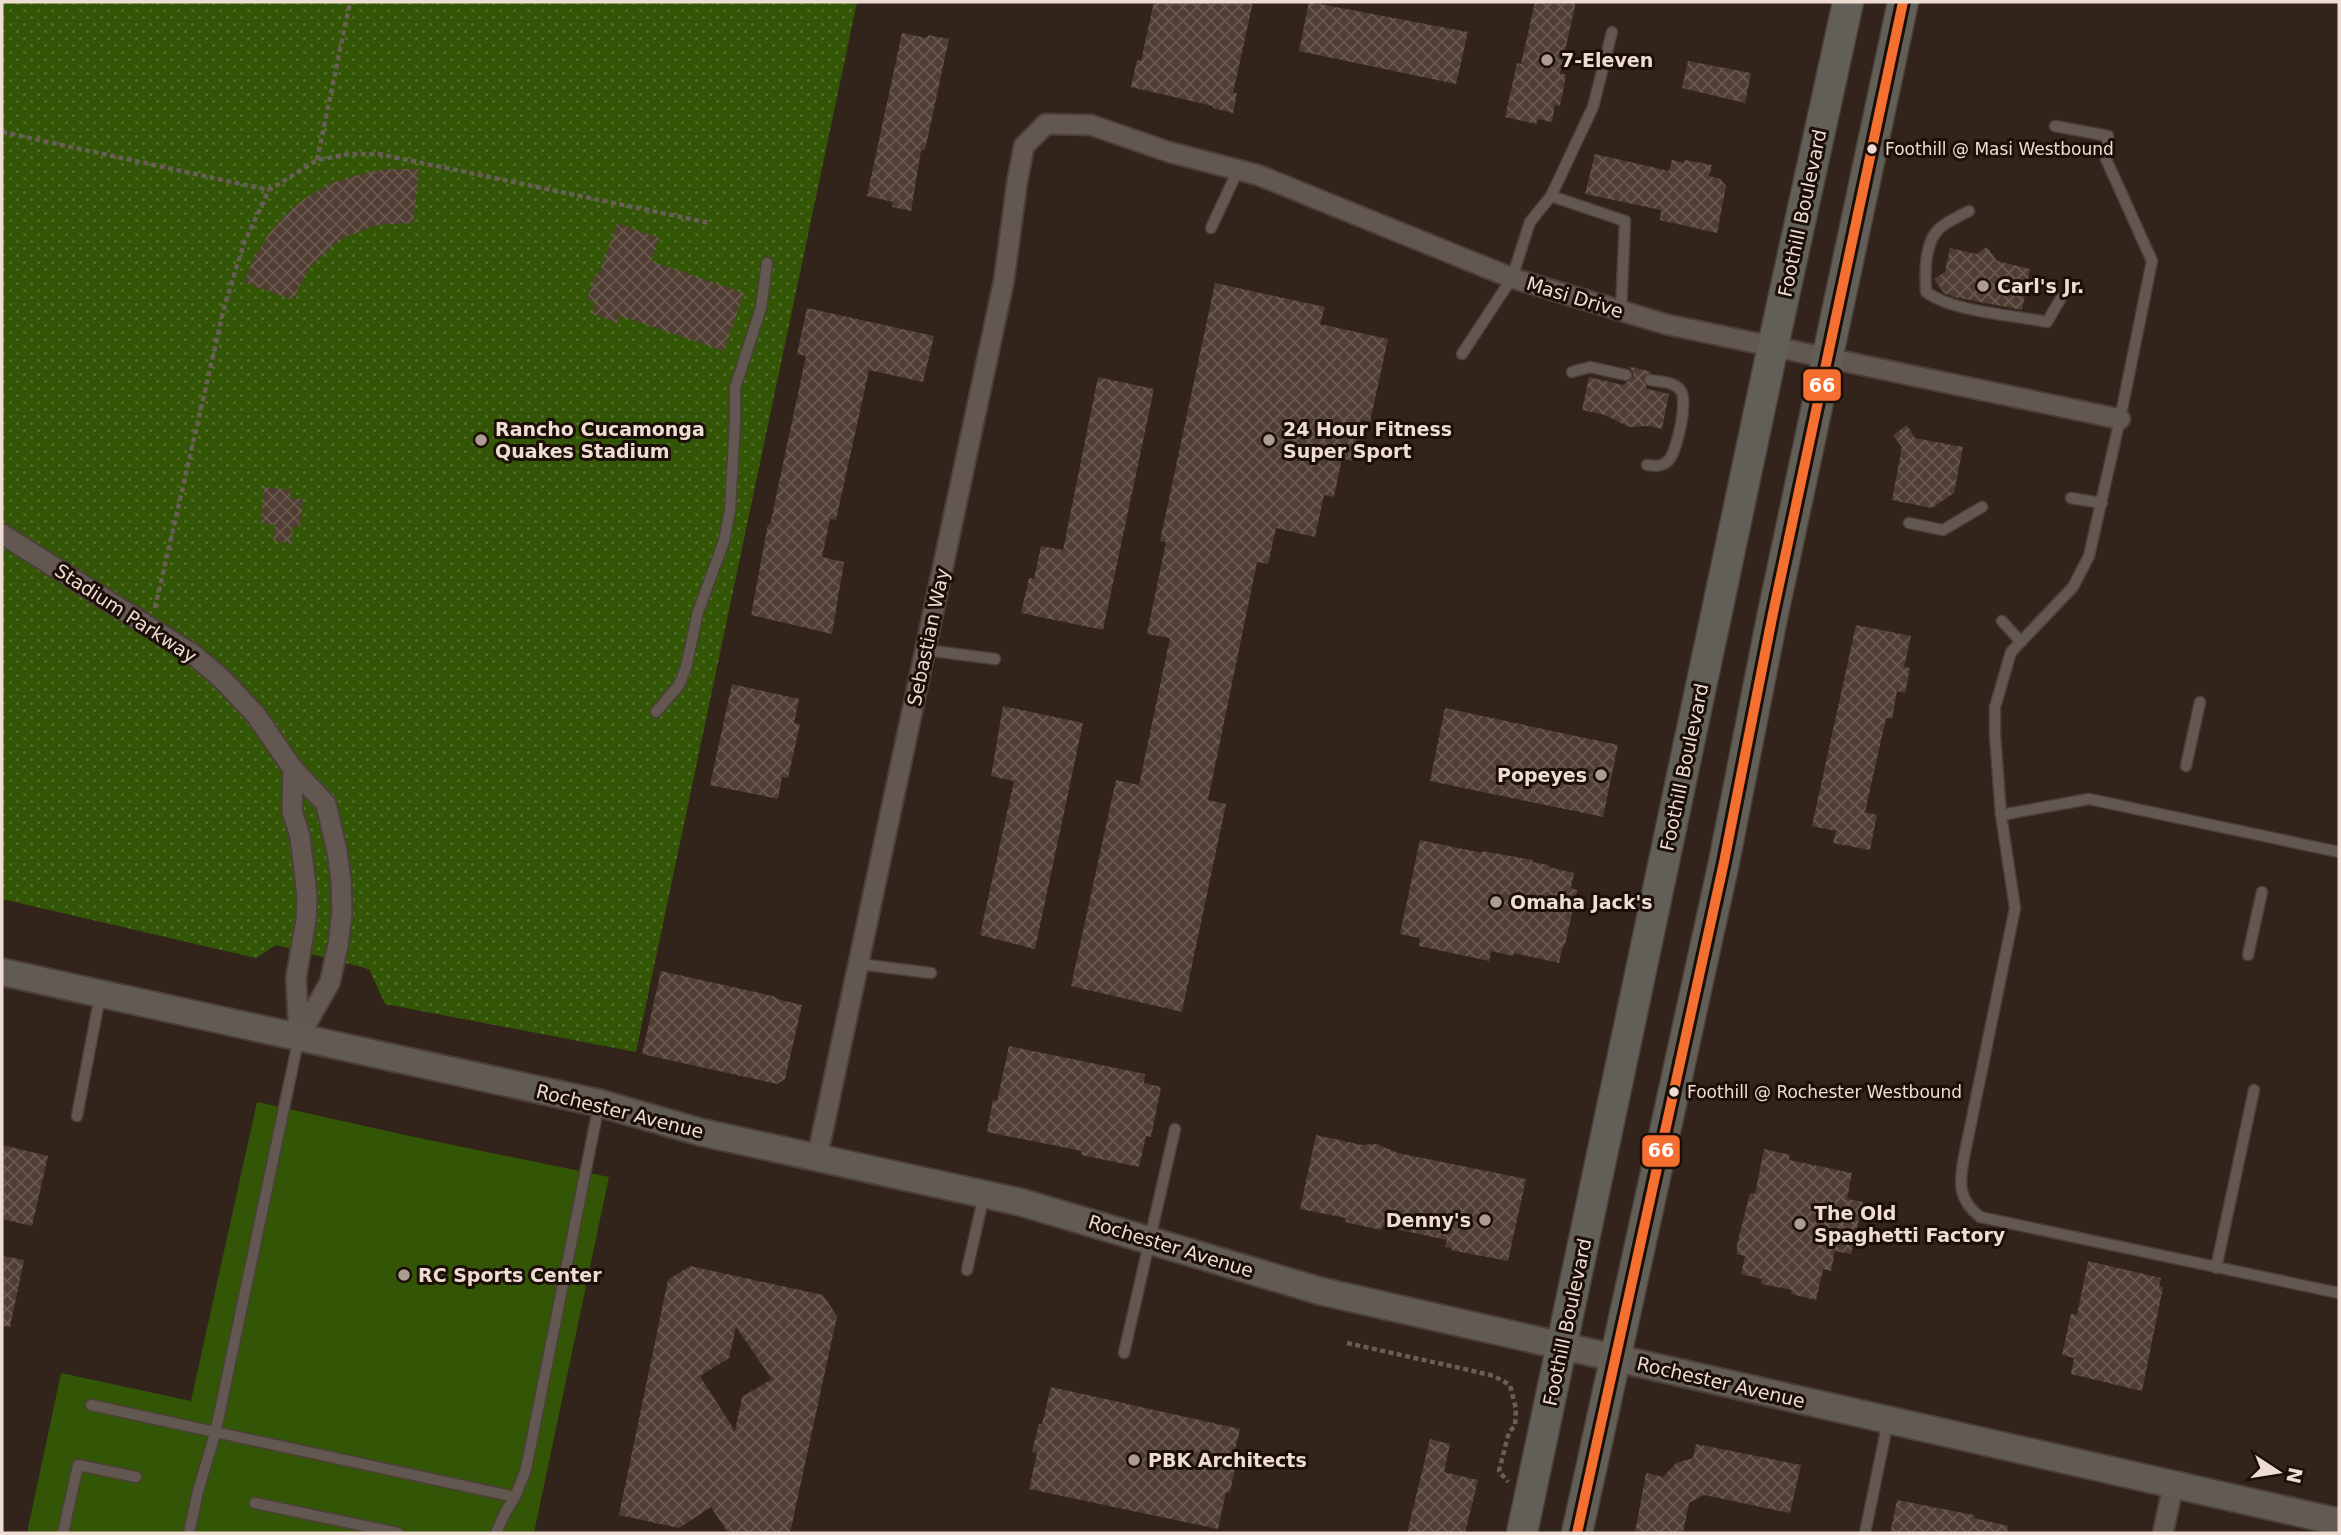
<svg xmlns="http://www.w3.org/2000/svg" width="2341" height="1535" font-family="'DejaVu Sans',sans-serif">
<defs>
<pattern id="park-dots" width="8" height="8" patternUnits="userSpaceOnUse" patternTransform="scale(1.75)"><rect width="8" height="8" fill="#335506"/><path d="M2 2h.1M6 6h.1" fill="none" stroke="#516d29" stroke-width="1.8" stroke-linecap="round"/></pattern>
<pattern id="building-cross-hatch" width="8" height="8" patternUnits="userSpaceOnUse" patternTransform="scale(1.75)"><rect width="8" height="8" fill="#503e32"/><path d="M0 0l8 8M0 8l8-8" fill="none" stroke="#6a594f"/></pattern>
</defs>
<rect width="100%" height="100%" fill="#32241a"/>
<polygon fill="#335506" points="257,1102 414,1137 609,1177 534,1533 27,1533 61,1373 191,1401"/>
<polygon fill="url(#park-dots)" points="2,2 857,2 636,1052 385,1004 369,969 276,945 256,958 2,899"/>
<g fill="url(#building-cross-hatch)" fill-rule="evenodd">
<polygon points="1154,2 1253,2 1233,93 1237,93 1233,113 1213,108 1213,106 1131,87 1137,60 1141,61"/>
<polygon points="1309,2 1468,32 1456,84 1299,51"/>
<polygon points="1535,2 1576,2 1560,73 1566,75 1560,106 1555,105 1552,122 1538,119 1536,124 1505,117 1517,63 1521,64"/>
<polygon points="902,33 926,38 928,35 949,39 925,150 921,150 911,211 892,207 893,202 867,196"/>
<polygon points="1688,61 1751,73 1745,103 1682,88"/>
<polygon points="1595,154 1669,171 1672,160 1684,163 1685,160 1712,165 1709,176 1720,179 1726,186 1717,233 1660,220 1661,210 1585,194"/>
<polygon points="392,169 419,169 413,223 377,225 341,239 309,268 293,300 244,282 254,258 269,233 290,210 311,194 334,182 372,171"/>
<polygon points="617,223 659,238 651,261 744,293 724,351 636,321 619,316 617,323 592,314 595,303 587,300 596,273 599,274"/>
<polygon points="1987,247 1997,261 2030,269 2022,310 1954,297 1944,293 1934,279 1945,272 1950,248 1976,254"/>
<polygon points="1215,283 1325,307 1320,324 1388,339 1370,422 1361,420 1352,461 1342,458 1334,497 1324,495 1315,537 1276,528 1268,564 1257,562 1208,800 1226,804 1182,1012 1071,986 1116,780 1139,785 1170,638 1147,634 1166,542 1160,541"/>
<polygon points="807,308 934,336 923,382 869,370 836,520 830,519 822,557 844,562 832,634 751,615 768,524 770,525 806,356 797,354"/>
<polygon points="1628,366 1652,372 1643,378 1647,389 1669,394 1662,429 1649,426 1629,427 1605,415 1582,410 1589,377 1623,385 1633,377 1633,372"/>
<polygon points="1098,377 1154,389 1103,630 1021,613 1029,578 1034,579 1041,546 1063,550"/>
<polygon points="1907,425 1915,438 1963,447 1954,493 1932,508 1892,500 1902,447 1893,435"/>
<polygon points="264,487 291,490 290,498 303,499 300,527 293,526 291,543 273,541 275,525 261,524"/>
<polygon points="1856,625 1911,636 1904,667 1910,668 1905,693 1897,691 1892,719 1886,718 1865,812 1877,815 1870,850 1833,843 1836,831 1812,826"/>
<polygon points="732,684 799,699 794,723 800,724 788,778 782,777 778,799 710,785"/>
<polygon points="1003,706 1083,723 1035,949 980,935 1014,781 991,776"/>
<polygon points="1445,708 1618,745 1603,817 1430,781"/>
<polygon points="1420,840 1482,853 1482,851 1533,860 1532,862 1549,865 1549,867 1574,873 1571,888 1577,890 1565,945 1563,945 1559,963 1514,953 1513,956 1491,951 1489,961 1419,946 1420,938 1400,934"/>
<polygon points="661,971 777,997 777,999 802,1005 785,1079 777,1084 642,1054"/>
<polygon points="1009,1046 1145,1074 1144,1083 1161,1087 1151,1137 1146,1136 1139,1167 1081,1155 1082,1151 987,1132 993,1100 997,1101"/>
<polygon points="1316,1135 1362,1145 1376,1144 1398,1153 1526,1179 1508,1261 1451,1250 1452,1248 1445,1247 1447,1240 1382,1226 1381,1230 1345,1222 1346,1218 1300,1209"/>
<polygon points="2,1145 48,1156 32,1226 2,1219"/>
<polygon points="1764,1149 1790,1155 1789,1160 1852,1173 1847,1199 1863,1202 1851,1254 1835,1251 1831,1271 1823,1269 1816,1300 1791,1294 1792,1290 1761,1284 1762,1279 1741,1274 1745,1256 1737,1254 1737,1245 1750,1193 1755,1194"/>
<polygon points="2,1256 24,1260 10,1327 2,1326"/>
<polygon points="2088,1261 2161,1278 2159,1286 2163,1287 2142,1391 2071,1374 2074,1358 2062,1355 2071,1314 2077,1315"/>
<path d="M690,1266L823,1295L837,1316L790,1533H737L727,1531L711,1507L679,1528L619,1515L668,1280ZM736,1327L772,1379L742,1397L735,1431L700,1376L729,1358Z"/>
<polygon points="1051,1387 1240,1429 1231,1467 1235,1468 1230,1493 1226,1492 1218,1529 1029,1489 1037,1453 1032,1452 1039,1424 1042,1424"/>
<polygon points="1430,1439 1450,1444 1444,1472 1478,1480 1465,1533 1407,1533"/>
<polygon points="1696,1444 1801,1465 1790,1513 1704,1495 1689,1503 1683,1533 1635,1533 1646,1473 1663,1477 1676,1463 1693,1458"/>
<polygon points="1897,1500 1974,1515 1974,1518 2008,1526 2007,1533 1890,1533"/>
</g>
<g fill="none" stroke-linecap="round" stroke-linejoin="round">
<defs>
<g id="service">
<path d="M2055,126L2108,136L2106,159L2152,261L2120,419L2089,556L2073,587L2011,652L1995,707V735L2001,815L2015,908L1964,1157C1959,1184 1958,1199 1980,1217L2339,1293"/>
<polyline points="1551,196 1625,221 1621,311"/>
<path d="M1969,211C1960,216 1948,221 1940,228C1924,242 1925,273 1926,292C1953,312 2013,315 2047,322L2061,298"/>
<polyline points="1211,228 1238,170"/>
<polyline points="1462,354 1512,278 1530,222 1551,196 1593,107 1612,32"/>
<polyline points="1572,372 1590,367 1626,375"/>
<path d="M1647,465C1655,466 1661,467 1668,461C1677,452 1688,401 1681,391C1674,381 1660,382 1650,380"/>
<polyline points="2071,498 2102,503"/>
<polyline points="1909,523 1943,530 1982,507"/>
<polyline points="2002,621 2021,642"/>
<polyline points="925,650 995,659"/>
<polyline points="656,712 679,685 686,667 698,612 724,541 730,510 735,423 735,388 761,308 767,263"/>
<polyline points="2186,766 2200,702"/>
<polyline points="2001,815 2089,799 2339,852"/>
<polyline points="2248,955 2262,892"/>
<polyline points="859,964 931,973"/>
<polyline points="77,1116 100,996"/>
<polyline points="2216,1268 2254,1090"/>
<polyline points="967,1270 984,1195"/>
<polyline points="1124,1353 1175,1129"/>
<polyline points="91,1405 515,1497"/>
<polyline points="255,1503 398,1533"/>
<polyline points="63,1533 78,1465 136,1477"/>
<polyline points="189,1533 198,1491 215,1434 299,1037"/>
<polyline points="496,1533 505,1513 515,1497 526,1469 599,1104"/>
<polyline points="1865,1533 1888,1421"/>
</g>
<g id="minor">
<polyline points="2,534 194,655 222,679 256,715 293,769 326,804 337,851 341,881 342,912 338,945 330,982 299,1037"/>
<polyline points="293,769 292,811 300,836 307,896 306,920 296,978 299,1036"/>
<polyline points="817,1158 1004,280 1017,183 1024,146 1046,124 1091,125 1169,152 1258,175 1512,278 1665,324 2120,419"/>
<polyline points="2163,1533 2173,1486"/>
</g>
<polyline id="secondary" points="2,972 599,1103 700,1132 1020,1202 1320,1291 2339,1522"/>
<g id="primary">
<polyline points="1522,1533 1773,346 1848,2"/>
<polyline points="1577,1533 1724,862 1772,618 1903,2"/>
</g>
</defs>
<use href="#service" stroke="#4c3f39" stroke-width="13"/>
<use href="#minor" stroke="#4c3f39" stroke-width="23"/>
<use href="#secondary" stroke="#4c3f39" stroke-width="30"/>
<use href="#primary" stroke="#4c3f39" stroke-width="33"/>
<g stroke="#695f58" stroke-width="4.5" stroke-dasharray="5 3.5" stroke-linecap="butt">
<polyline points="2,132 269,190"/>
<polyline points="317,160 350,2"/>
<polyline points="155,608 224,308 244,243 269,190 317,160 349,154 379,154 710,223"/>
<polyline points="1347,1343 1469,1370 1494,1376 1510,1385 1516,1409 1515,1426 1509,1432 1499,1471 1508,1482"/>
</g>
<use href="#service" stroke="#635851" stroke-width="10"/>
<use href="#minor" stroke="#635851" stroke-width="19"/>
<use href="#secondary" stroke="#625b55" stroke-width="26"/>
<use href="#primary" stroke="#625f58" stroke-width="30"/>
<defs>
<polyline id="bus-1" points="1577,1533 1724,862 1772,618 1903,2"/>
</defs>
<use href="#bus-1" stroke="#1b0f08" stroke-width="16"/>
<use href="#bus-1" stroke="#f46f30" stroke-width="10"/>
</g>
<g fill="#ad9c92" stroke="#1b0f08" stroke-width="2.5">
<circle cx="1547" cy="60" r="7"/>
<circle cx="1983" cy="286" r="7"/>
<circle cx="481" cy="440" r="7"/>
<circle cx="1269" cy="440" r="7"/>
<circle cx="1601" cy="775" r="7"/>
<circle cx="1496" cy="902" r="7"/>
<circle cx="1485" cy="1220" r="7"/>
<circle cx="1800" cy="1224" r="7"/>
<circle cx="404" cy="1275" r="7"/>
<circle cx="1134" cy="1460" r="7"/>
</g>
<g fill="#efddd3" stroke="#1b0f08" stroke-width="2.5">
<circle cx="1872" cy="149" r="6"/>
<circle cx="1674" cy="1092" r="6"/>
</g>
<g text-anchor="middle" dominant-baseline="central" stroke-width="6" stroke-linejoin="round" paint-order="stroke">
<g font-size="17" fill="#efddd3" stroke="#1b0f08" text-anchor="start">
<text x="1885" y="149">Foothill @ Masi Westbound</text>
<text x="1687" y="1092">Foothill @ Rochester Westbound</text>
</g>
<g font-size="19" font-weight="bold" fill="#efddd3" stroke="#1b0f08" text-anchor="start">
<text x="1561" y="60">7-Eleven</text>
<text x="1997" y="286">Carl's Jr.</text>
<text x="495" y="429">Rancho Cucamonga<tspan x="495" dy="22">Quakes Stadium</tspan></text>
<text x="1283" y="429">24 Hour Fitness<tspan x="1283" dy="22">Super Sport</tspan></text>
<text x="1587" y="775" text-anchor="end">Popeyes</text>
<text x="1510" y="902">Omaha Jack's</text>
<text x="1814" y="1213">The Old<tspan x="1814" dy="22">Spaghetti Factory</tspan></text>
<text x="1471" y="1220" text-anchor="end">Denny's</text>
<text x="418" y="1275">RC Sports Center</text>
<text x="1148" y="1460">PBK Architects</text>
</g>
<g font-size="19" fill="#efddd3" stroke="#1b0f08">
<text transform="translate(1802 213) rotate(-78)">Foothill Boulevard</text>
<text transform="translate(1575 297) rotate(17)">Masi Drive</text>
<text transform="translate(126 613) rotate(33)">Stadium Parkway</text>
<text transform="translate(928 637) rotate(-78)">Sebastian Way</text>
<text transform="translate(1684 767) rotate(-78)">Foothill Boulevard</text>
<text transform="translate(620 1111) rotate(14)">Rochester Avenue</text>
<text transform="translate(1171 1246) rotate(17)">Rochester Avenue</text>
<text transform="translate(1567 1322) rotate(-78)">Foothill Boulevard</text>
<text transform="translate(1721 1382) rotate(13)">Rochester Avenue</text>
</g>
</g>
<g stroke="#1b0f08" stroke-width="2.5">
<rect x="1802" y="368" width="40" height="34" rx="7" fill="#f46f30"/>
<rect x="1641" y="1134" width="40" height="34" rx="7" fill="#f46f30"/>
</g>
<g font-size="19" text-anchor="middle" font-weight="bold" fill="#fff">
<text x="1822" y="392">66</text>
<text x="1661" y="1157">66</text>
</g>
<rect width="2341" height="1535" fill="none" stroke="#efddd3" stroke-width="7"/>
<g transform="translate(2278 1472) rotate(102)" stroke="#1b0f08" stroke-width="5" paint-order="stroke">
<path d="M0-5L12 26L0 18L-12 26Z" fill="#efddd3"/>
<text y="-10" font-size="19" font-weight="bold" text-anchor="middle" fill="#efddd3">N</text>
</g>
</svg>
